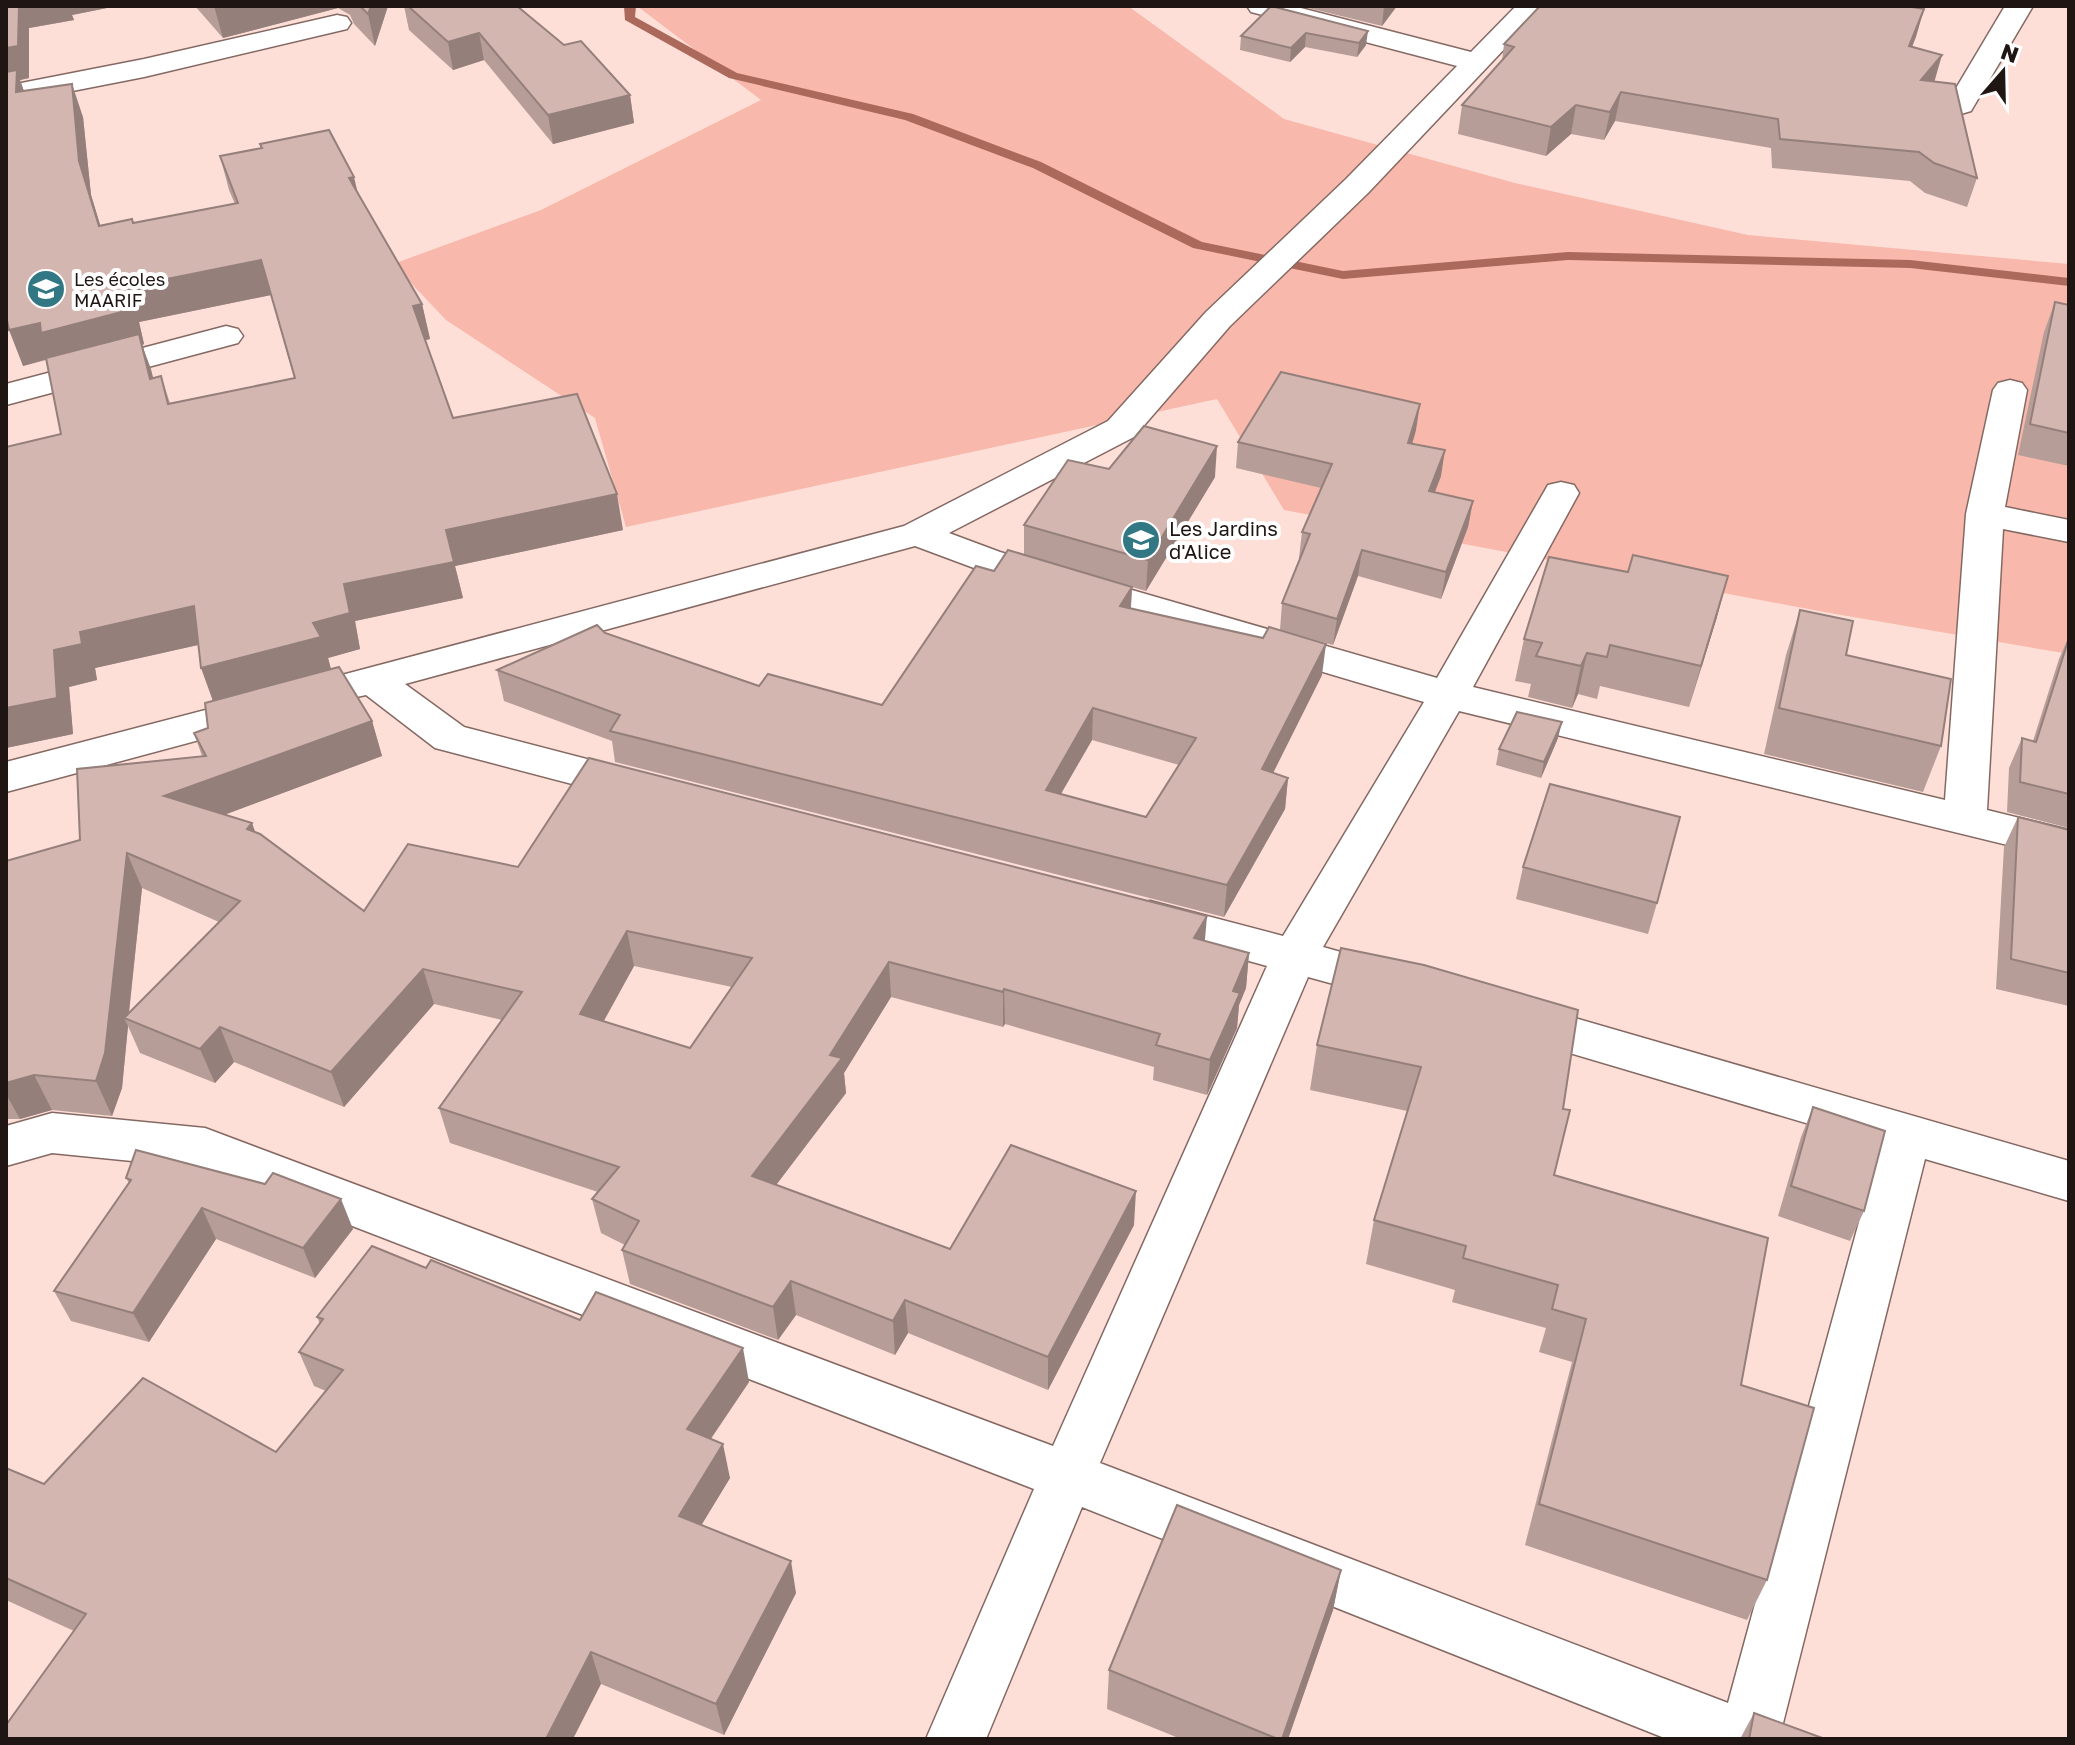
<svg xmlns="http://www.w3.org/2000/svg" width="2075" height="1745" font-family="'Golos Text',sans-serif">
<rect width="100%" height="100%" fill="#fedfd8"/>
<polygon fill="#f8b8ab" points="637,6 1128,6 1284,119 1515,183 1748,235 2069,264 2069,654 1824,612 1284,510 1217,399 626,527 595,418 446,320 393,264 541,210 761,100"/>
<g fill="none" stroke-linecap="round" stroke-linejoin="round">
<polygon fill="#ab695c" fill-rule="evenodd" points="624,6 636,6 635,17 737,73 913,114 1041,162 1202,242 1343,271 1568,252 1910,260 2069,278 2069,286 1910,268 1568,260 1343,279 1193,248 1033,168 905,120 729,78 625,20"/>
<defs>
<g id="minor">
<polygon points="1247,6 1293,6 1471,52 1516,6 1545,6 1368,193 1230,326 1134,437 949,533 1000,552 1437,678 1548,485 1561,482 1574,485 1579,493 1473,687 1945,800 1966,514 1993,390 1998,383 2010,380 2022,383 2027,390 2005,507 2069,520 2069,542 2003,529 1987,810 2069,830 2069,860 1459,711 1323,947 1408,971 1415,983 1408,995 1392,1000 1308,977 1100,1463 1728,1703 1880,1145 1499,1032 1493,1019 1499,1006 1516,1001 2069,1161 2069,1201 1925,1159 1779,1739 1667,1739 1082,1507 986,1739 926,1739 1034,1489 202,1168 52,1153 6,1166 6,1126 52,1113 205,1128 1053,1446 1267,966 1134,929 1128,917 1134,905 1150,901 1283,936 1424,702 974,568 915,546 405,684 464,727 652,776 658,786 652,796 637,801 435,748 366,695 352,698 338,694 332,685 338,676 904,526 1108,421 1206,312 1346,179 1457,66 1251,12"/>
<polygon points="2005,6 2033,6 1971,111 1961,114 1951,111 1946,105"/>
<polygon points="337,15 347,17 351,23 347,29 144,77 6,104 6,86 144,59"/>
<polygon points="226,326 238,329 243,336 238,343 6,405 6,384"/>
<polygon points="267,694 281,698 287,708 281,718 6,792 6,762"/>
</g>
</defs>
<use href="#minor" stroke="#846963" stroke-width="3"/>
<use href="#minor" fill="#fff" fill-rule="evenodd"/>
</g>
<g fill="#b69d97" fill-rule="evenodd">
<path d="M6,6H117L72,15L74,20L29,28V78L20,80L24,91L83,117L91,195L100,225L133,223L235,204L229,190L220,156L358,195L422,304L430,339L425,340L453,418L623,530L455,566L463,598L355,621L360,649L328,658L331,669L372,721L382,756L224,815L256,833L364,911L518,867L1205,941L1249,953L1246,988L1239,1005L1237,1028L1207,1095L1153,1080L1154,1067L1005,1024L1003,1027L891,997L844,1073L846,1093L776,1185L950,1249L1134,1225L1048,1390L908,1333L895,1355L796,1315L778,1340L630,1284L622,1250L625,1245L601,1233L592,1199L598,1192L450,1143L439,1108L502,1020L434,1004L344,1107L234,1062L215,1083L140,1053L128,1026L122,1088L112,1116L52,1110L20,1119H6V861L80,840L202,756L194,733L208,728L213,701L198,645L95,668L97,680L69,687L73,734L6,748V447L61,434L46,360L23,366ZM271,295L294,378L170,403L161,376L153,378L142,345L144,344L139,322ZM142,888L219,922L129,1014ZM634,966L732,987L690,1048L604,1021Z"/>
<polygon points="195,6 388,6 375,46 354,24 350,15 338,8 223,38"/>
<polygon points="404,6 517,6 564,45 630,95 634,123 553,144 484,60 453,70 409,30"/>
<polygon points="1271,6 1366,45 1357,57 1305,47 1290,62 1240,50 1241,36"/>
<polygon points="1300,6 1397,6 1382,26"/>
<polygon points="1924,9 1912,47 1934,81 1977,178 1967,207 1925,193 1910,181 1772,168 1771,148 1615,121 1604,140 1571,134 1546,156 1458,134 1462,105 1502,61 1504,44"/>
<polygon points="2055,302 2069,305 2069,466 2018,455 2044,332"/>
<polygon points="1416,430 1412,444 1441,476 1435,492 1473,501 1468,527 1441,599 1358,576 1333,645 1280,630 1282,603 1300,558 1299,558 1302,532 1321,488 1236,468 1238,442"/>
<path d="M1109,469L1215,477L1146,591L1132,587L1131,608L1322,675L1273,773L1288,778L1285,809L1224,917L615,762L612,741L504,701L497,670L605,633L759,686L882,705L994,571L1024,555V525ZM1092,740L1179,765L1146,817L1061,794Z"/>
<polygon points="1800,610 1941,746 1923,792 1764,754 1786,655"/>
<polygon points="1717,617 1689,707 1600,686 1597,699 1578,694 1572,708 1528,697 1531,684 1515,681 1524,639"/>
<polygon points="2069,636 2069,828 2007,812 2009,768 2022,738 2033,741 2059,659"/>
<polygon points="1558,738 1541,778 1496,765 1499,749"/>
<polygon points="2018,817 2069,830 2069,1006 1996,989 2004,847"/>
<polygon points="1523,867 1657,903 1648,934 1516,899"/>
<polygon points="1341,948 1563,1109 1554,1175 1741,1385 1767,1580 1747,1620 1525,1545 1572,1362 1539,1352 1546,1328 1452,1302 1455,1290 1366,1264 1374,1220 1407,1111 1310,1090 1317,1045"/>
<polygon points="1813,1107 1864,1211 1850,1241 1778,1216 1801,1137"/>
<polygon points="126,1178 353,1229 315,1278 216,1239 149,1342 71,1321 54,1291 129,1183"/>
<polygon points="426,1268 580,1320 749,1382 711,1439 730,1478 701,1525 796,1593 724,1735 601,1684 74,1631 6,1600 6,1468 44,1484 276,1452 326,1391 314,1386 299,1352 320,1324 317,1317"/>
<polygon points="1341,1570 1333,1610 1288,1739 1181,1739 1107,1709 1109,1670"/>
<polygon points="1754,1713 1825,1739 1740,1739"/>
</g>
<g fill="#947f7b">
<polygon points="19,6 117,6 72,15 74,20 29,28 29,78 20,80 28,103 6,84 6,48"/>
<polygon points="214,6 337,6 338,8 223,38"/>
<polygon points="371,6 388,6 375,46 368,14"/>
<polygon points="1384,6 1397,6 1382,26"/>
<polygon points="1924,9 1916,37 1901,74 1909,46"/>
<polygon points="1368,31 1366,45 1357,57 1359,43"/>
<polygon points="479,33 484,60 453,70 448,42"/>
<polygon points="1306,33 1305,47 1290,62 1291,48"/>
<polygon points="1942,55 1934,83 1921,80"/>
<polygon points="72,84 83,117 91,195 111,260 79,161"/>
<polygon points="1621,92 1615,121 1604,140 1610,112"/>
<polygon points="630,95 634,123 553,144 548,115"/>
<polygon points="1576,105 1571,134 1546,156 1551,127"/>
<polygon points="354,177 362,211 349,178"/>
<polygon points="261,260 271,295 139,322 144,344 142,345 151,369 162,414 51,358 23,366 9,330 127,287"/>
<polygon points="422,304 430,339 421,341 413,306"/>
<polygon points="1420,404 1416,430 1405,469 1408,443"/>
<polygon points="1217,446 1215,477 1146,591 1148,560"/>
<polygon points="1445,450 1441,476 1425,517 1429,491"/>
<polygon points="617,494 623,530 455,566 463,598 355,621 360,649 328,658 332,673 214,704 201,668 313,623 344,584 446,530"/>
<polygon points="1473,501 1468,527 1441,599 1446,572"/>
<polygon points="1362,550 1358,576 1333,645 1337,619"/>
<polygon points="1728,576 1717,617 1689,707 1701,666"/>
<polygon points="1132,587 1130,618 1120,606"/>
<polygon points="194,606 207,643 95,668 97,680 69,687 73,734 6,748 6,708 54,650 80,632"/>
<polygon points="1326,644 1322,675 1259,801 1262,769"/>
<polygon points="1587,653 1578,694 1572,708 1581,666"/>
<polygon points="1093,708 1092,740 1045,821 1046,790"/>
<polygon points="372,721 382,756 178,832 164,796"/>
<polygon points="1562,722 1558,738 1541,778 1544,762"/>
<polygon points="1288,778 1285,809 1224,917 1227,885"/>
<polygon points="252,823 265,859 247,829"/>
<polygon points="127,853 142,888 128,1020 124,1018 128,1026 122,1088 112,1116 96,1081"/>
<polygon points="1207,916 1204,951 1194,938"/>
<polygon points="627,931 634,966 588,1049 580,1014"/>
<polygon points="1249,953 1246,988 1239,1005 1237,1028 1207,1095 1210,1060 1233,991"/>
<polygon points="889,962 891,997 844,1073 846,1093 757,1210 752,1176 830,1055"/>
<polygon points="423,969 434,1004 344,1107 331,1072"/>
<polygon points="1004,989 1005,1024 1003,1027 1003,992"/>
<polygon points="220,1027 234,1062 215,1083 200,1049"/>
<polygon points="34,1075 52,1110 20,1119 6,1094 6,1083"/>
<polygon points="1136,1191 1134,1225 1048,1390 1048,1357"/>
<polygon points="341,1199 353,1229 315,1278 303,1248"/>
<polygon points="202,1208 216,1239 149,1342 133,1313"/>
<polygon points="791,1281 796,1315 778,1340 773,1307"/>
<polygon points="905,1300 908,1333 895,1355 893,1321"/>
<polygon points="743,1348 749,1382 694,1463 687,1429"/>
<polygon points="723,1444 730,1478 687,1549 679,1516"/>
<polygon points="791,1561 796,1593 724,1735 716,1704"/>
<polygon points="1341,1570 1333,1610 1288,1739 1282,1739"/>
<polygon points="591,1652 601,1684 573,1739 546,1739"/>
</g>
<g fill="#d4b6b0" stroke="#947f7b" stroke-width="2" fill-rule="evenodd">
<polygon points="6,6 19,6 18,46 6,48"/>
<polygon points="360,6 371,6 368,14"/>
<polygon points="408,6 517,6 564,45 581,41 630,95 548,115 479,33 448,42"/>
<polygon points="1271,6 1368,31 1359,43 1306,33 1291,48 1241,36"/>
<polygon points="1540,6 1906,6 1924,9 1909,46 1942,55 1921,80 1955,84 1977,178 1934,163 1919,152 1780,139 1778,119 1621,92 1610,112 1576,105 1551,127 1462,105 1514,47 1504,44"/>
<polygon points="17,70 16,92 72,84 79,161 99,226 132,219 133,223 238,203 220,156 262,148 260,144 329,130 354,177 349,178 422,304 413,306 453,418 577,394 617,494 446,530 454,562 344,584 350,613 313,623 321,637 201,668 194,606 80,632 82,644 54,650 57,698 6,708 6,447 61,434 46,358 139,334 150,379 161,376 168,404 295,378 261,260 127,287 133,309 41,333 40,323 9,330 6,316 6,72"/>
<polygon points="2055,302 2069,305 2069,433 2030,424"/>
<polygon points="1281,372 1420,404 1408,443 1445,450 1429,491 1473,501 1446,572 1362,550 1337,619 1282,603 1310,534 1302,532 1332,464 1238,442"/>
<polygon points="1144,426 1217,446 1148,560 1024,525 1068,460 1109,469"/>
<path d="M1008,550L1132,587L1120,606L1263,638L1269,627L1326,644L1262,769L1288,778L1227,885L610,731L620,715L497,670L597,625L605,633L759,686L768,674L882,705L976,566L994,571ZM1093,708L1196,738L1146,817L1046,790Z"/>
<polygon points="1633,555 1728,576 1701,666 1610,645 1607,657 1587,653 1581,666 1536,656 1542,643 1524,639 1549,557 1628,572"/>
<polygon points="1800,610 1853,621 1846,655 1951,679 1941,746 1779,708"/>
<polygon points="2069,638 2069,794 2020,782 2022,738 2036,742"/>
<path d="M339,667L372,721L164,796L252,823L247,829L260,834L364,911L408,844L518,867L589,758L1207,916L1194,938L1249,953L1233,991L1240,993L1210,1060L1156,1045L1160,1034L1004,989L1003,992L889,962L830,1055L842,1058L752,1176L950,1249L1011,1145L1136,1191L1048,1357L905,1300L893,1321L791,1281L773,1307L622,1250L639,1221L592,1199L619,1167L439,1108L522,992L423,969L331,1072L220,1027L200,1049L124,1018L240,901L127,853L105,1053L96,1081L34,1075L6,1083V861L80,840L77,769L206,756L194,733L208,728L205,703ZM627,931L752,958L690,1048L580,1014Z"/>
<polygon points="1517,712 1562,722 1544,762 1499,749"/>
<polygon points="1550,784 1680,817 1657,903 1523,867"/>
<polygon points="2018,817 2069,830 2069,973 2011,959"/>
<polygon points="1341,948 1424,965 1578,1010 1563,1109 1570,1110 1554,1175 1768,1238 1741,1385 1814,1408 1767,1580 1539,1504 1586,1319 1552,1309 1558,1285 1463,1258 1466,1246 1374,1220 1421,1067 1317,1045"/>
<polygon points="1813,1107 1885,1131 1864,1211 1791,1186"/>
<polygon points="136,1150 265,1184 273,1173 341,1199 303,1248 202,1208 133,1313 54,1291 131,1180 126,1178"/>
<polygon points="372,1246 426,1268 431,1260 580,1320 596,1292 743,1348 687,1429 723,1444 679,1516 791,1561 716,1704 591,1652 546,1739 6,1739 6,1725 86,1614 6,1578 6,1468 44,1484 143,1378 276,1452 343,1370 299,1352 323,1319 317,1317"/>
<polygon points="1177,1505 1341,1570 1282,1739 1278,1739 1109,1670"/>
<polygon points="1754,1713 1825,1739 1749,1739"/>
</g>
<defs>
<symbol id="school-disc" viewBox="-11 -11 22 22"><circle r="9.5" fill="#317784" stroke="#fff"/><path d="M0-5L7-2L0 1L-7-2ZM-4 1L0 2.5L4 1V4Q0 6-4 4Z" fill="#fff"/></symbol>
</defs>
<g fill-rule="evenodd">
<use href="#school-disc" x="24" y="267" width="44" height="44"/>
<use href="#school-disc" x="1119" y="518" width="44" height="44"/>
</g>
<g text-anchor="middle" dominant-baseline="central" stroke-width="8" stroke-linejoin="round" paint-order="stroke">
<g font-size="18" fill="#1f1513" stroke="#fff" text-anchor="start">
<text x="74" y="279">Les écoles<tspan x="74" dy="21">MAARIF</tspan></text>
</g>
<g font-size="20" fill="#1f1513" stroke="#fff" text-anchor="start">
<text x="1169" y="528">Les Jardins<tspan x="1169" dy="23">d'Alice</tspan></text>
</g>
</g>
<rect width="2075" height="1745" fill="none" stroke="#1f1513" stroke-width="16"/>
<g transform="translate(2003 72) rotate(20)" stroke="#ffffff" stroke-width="6" paint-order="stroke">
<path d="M0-6L14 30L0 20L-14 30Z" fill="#1f1513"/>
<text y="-12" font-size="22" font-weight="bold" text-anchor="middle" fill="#1f1513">N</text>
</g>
</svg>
